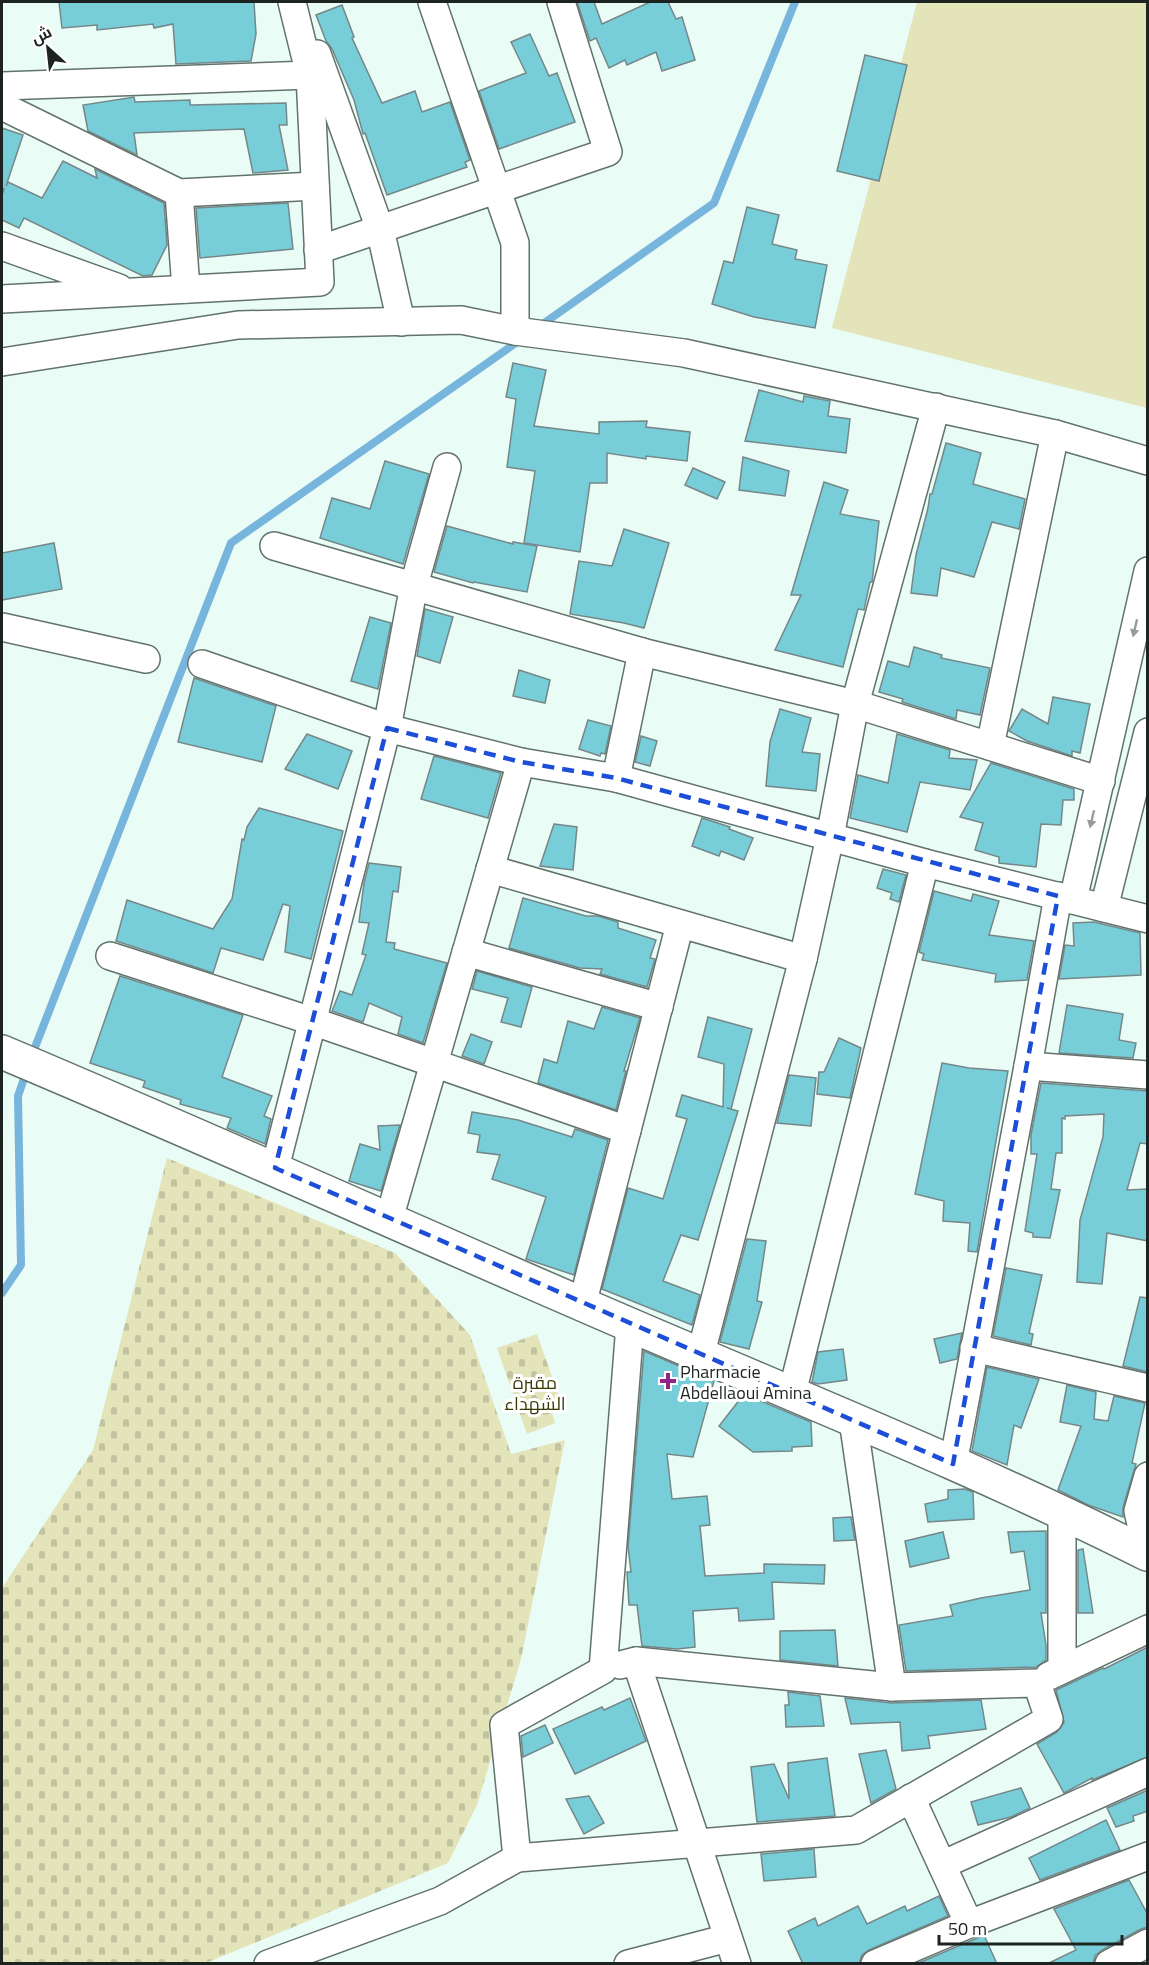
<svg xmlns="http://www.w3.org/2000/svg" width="1149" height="1965" font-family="'Titillium Web',Cairo,sans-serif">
<defs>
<pattern id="cemetery-stones" width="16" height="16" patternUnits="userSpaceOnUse" patternTransform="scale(1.5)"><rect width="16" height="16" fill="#e3e4b9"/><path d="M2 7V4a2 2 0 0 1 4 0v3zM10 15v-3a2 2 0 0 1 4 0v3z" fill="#c2c39f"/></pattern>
</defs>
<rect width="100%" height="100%" fill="#eafcf6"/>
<polygon fill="#e3e4b9" points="917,2 1147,2 1147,408 832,328"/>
<g fill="url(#cemetery-stones)">
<polygon points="167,1158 395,1253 470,1335 511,1454 565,1440 521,1659 477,1805 448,1863 206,1963 2,1964 2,1588 93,1450"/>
<polygon points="537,1334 562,1405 551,1409 555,1423 527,1434 497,1348"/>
</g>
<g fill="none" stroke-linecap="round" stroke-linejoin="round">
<g stroke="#77b5dc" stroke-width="8">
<polyline points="540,326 714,203 795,2"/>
<polyline points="32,1055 231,543 520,340"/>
<polyline points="2,1293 21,1265 18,1096 27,1070"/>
</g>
</g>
<g fill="#78ced8" stroke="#758789" stroke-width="1.5">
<polygon points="59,2 254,2 256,34 251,61 176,64 173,24 154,28 153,24 97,30 97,25 62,28"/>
<polygon points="577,2 594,2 602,24 650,2 668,2 676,19 682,17 695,60 662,71 656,52 627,65 625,60 609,68 596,38 590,41"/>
<polygon points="342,5 354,37 352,38 382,103 415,91 422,112 450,102 470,160 465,162 467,167 387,195 365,133 363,134 354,100 332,49 326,41 316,15"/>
<polygon points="530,34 549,76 557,73 575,122 499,149 479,91 526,73 511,42"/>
<polygon points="865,55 907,65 879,181 837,171"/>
<polygon points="134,97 135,102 190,100 190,105 286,103 287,125 279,125 288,170 253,173 244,129 134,133 137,155 88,131 83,105"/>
<polygon points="2,128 23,135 6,186 8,182 42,198 63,161 97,178 95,169 164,203 167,245 152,275 143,276 24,218 19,228 2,220 2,195 4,189 2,189"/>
<polygon points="288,203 293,249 200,258 196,208"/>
<polygon points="747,207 779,215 772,244 797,250 795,259 827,265 815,328 754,317 712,304 724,261 733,263"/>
<polygon points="513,363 546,370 534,426 599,434 599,422 647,421 646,427 690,432 687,461 646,456 646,459 607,453 607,483 590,483 580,552 524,543 535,471 507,467 516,399 506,397"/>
<polygon points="759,390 803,402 804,396 830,401 828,416 850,419 846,453 745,441"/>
<polygon points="946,443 981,453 973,484 1025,499 1019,529 992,522 974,577 941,568 937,596 911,593 916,555 928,508 930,494 932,494"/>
<polygon points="743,457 789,471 785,496 739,490"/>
<polygon points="385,461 429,474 403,564 320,538 332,498 370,509"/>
<polygon points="693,468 725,482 717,499 685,485"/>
<polygon points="824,482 848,490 840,514 879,521 872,582 870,582 864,610 858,609 843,667 775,650 801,595 791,595"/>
<polygon points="447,526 513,544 513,542 537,546 527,592 474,582 473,583 434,572"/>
<polygon points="624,529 669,543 644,628 624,623 570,614 579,561 612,566"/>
<polygon points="54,543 62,589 2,600 2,553"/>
<polygon points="425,609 453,617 440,663 417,656"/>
<polygon points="370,617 391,623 378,689 351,681"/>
<polygon points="914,647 942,655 941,658 990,668 980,715 957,710 956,719 902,702 903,699 879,692 888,661 909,667"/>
<polygon points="519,670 550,680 545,703 513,696"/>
<polygon points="194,678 276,706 262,762 178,742"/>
<polygon points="1053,697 1090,704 1080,753 1072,751 1072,756 1027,741 1009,731 1022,709 1048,724"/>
<polygon points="780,709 811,718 802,752 820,754 816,791 766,786 770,742"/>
<polygon points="588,720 611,726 605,754 601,753 600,756 579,749"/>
<polygon points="307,734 352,751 338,789 285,769"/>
<polygon points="897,734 950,750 949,758 977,760 970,790 920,782 907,832 850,818 858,775 888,783"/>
<polygon points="641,736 657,741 650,766 635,762"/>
<polygon points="434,756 501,773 488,818 421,799"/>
<polygon points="991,763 1074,789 1074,800 1063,800 1061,825 1041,824 1036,867 999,863 999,857 975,850 983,823 960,817"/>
<polygon points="259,808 343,831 311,959 285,952 290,906 283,904 263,960 221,948 213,973 116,941 127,900 213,929 232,899 242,839 244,840 247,827"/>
<polygon points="702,818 730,827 729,829 753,838 744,860 721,851 719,856 692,846"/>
<polygon points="554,824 577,827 573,870 540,866"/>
<polygon points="369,863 401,867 398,892 393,891 386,942 395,943 394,949 447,963 423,1043 398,1034 402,1017 369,1003 363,1022 332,1011 340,991 352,995 366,955 362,954 369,923 359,922 364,883"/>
<polygon points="883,869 906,875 899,902 890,899 892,893 877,888"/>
<polygon points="934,891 971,901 973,894 999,901 989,935 1034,941 1027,980 995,982 996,974 922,960 924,954 919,952"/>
<polygon points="523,898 586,916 598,916 618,922 618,928 656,940 650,958 655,959 647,987 600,974 602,969 580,968 509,948"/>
<polygon points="1094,922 1140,933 1141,975 1059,979 1065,945 1074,946 1073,923"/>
<polygon points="477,971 532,987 521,1027 501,1022 508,998 472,989"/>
<polygon points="120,976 243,1015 222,1077 272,1096 264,1116 271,1119 265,1144 227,1128 231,1118 180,1104 181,1100 143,1087 145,1081 90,1063"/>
<polygon points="1067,1005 1123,1014 1119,1040 1136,1043 1133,1058 1059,1053"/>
<polygon points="602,1007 640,1018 624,1071 626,1071 616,1110 538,1083 544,1059 557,1063 568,1021 594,1029"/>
<polygon points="708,1017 752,1029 731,1109 727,1108 738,1111 698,1240 681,1235 663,1281 700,1295 692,1325 602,1289 628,1188 663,1199 687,1119 676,1116 682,1095 723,1107 724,1064 698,1057"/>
<polygon points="471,1034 492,1042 484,1064 462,1056"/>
<polygon points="839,1038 861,1048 850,1098 817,1094 819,1072 824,1072"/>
<polygon points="942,1063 969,1068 1008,1071 977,1252 968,1251 970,1223 943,1221 944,1201 915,1194"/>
<polygon points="789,1075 816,1078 811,1126 777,1123"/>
<polygon points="1041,1083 1148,1091 1148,1144 1140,1143 1127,1190 1148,1189 1148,1241 1107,1233 1102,1284 1077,1282 1080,1220 1103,1137 1104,1114 1065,1116 1065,1119 1062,1118 1062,1153 1056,1153 1051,1189 1060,1190 1050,1238 1033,1237 1033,1233 1025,1231 1037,1154 1031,1154 1031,1135"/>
<polygon points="472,1112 518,1120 572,1137 575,1129 608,1140 574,1275 526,1259 546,1197 492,1179 500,1155 477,1152 480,1135 468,1133"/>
<polygon points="400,1125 381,1191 349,1181 360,1144 380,1150 378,1126"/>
<polygon points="747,1239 766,1241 757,1301 762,1302 749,1349 720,1342"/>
<polygon points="1006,1268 1042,1275 1029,1333 1033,1334 1031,1345 993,1336"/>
<polygon points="1140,1297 1148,1298 1148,1372 1123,1366"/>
<polygon points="962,1333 957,1359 940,1363 934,1339"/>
<polygon points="843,1349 847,1380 818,1384 812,1382 818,1352"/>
<polygon points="644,1351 714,1381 693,1457 667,1454 672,1499 707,1496 710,1525 700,1526 705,1576 764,1573 764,1564 825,1565 824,1584 772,1582 774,1619 739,1621 738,1608 693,1611 695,1647 677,1649 642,1646 637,1605 629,1605 627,1572 631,1572 628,1546"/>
<polygon points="987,1367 1039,1379 1021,1428 1014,1425 1007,1465 972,1451"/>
<polygon points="1067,1385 1096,1392 1094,1419 1108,1421 1114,1396 1145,1403 1132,1463 1136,1464 1123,1507 1123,1517 1088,1505 1058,1490 1081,1426 1060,1422"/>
<polygon points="744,1394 811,1422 812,1446 792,1447 792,1451 753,1452 719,1426"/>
<polygon points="965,1489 973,1492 974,1519 928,1522 925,1504 948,1499 948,1490"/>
<polygon points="851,1517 855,1540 834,1541 833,1518"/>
<polygon points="1046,1531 1046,1613 1041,1613 1046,1645 1046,1660 1036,1667 906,1671 899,1625 953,1616 950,1605 981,1598 1030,1590 1024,1551 1011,1553 1008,1532"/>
<polygon points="943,1532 949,1558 910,1567 905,1541"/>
<polygon points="1083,1549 1093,1613 1078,1613 1078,1550"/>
<polygon points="835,1630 838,1666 780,1660 780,1631"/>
<polygon points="1148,1647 1148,1757 1092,1780 1092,1778 1064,1793 1037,1744 1057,1732 1064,1722 1056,1690 1103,1668 1104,1669"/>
<polygon points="788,1692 820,1696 824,1726 786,1727 785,1705 789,1705"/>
<polygon points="630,1698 646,1741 575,1774 553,1729 602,1707 604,1710"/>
<polygon points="845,1698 892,1703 981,1700 986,1729 928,1736 930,1748 902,1751 900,1722 851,1724"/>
<polygon points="545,1725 553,1743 523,1757 521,1736"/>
<polygon points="886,1750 896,1789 871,1803 859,1754"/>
<polygon points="827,1758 835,1816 757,1822 751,1767 774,1764 789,1799 788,1763"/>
<polygon points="1021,1788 1030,1808 1011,1817 978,1825 971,1802"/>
<polygon points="1148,1790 1148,1811 1133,1816 1134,1821 1116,1827 1107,1808"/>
<polygon points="589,1796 604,1823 584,1834 566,1799"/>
<polygon points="1106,1820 1120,1850 1040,1880 1029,1858"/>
<polygon points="814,1849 816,1877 764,1881 761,1854"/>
<polygon points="1129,1880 1148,1915 1148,1927 1141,1929 1102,1950 1095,1956 1093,1964 1047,1964 1076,1950 1054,1909"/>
<polygon points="939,1896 948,1916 869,1950 862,1955 859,1964 803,1964 788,1931 815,1918 818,1926 858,1906 867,1924 905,1906 907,1911"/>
<polygon points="984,1935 997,1964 916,1964 975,1939"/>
</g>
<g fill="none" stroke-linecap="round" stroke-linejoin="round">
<defs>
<g id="minor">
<polyline points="432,2 515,243 515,331"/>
<polyline points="317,54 380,229 401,322"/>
<polyline points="2,86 310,75"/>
<polyline points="2,106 179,193 315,186"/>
<polyline points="179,193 186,289"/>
<polyline points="2,246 119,288"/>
<polyline points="318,250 608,152 561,2"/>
<polyline points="2,299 320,282 310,75 292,2"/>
<polyline points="2,362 238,325 461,320 515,331 684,353 1055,434 1148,461"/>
<polyline points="274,546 642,652"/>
<polyline points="2,627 146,659"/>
<polyline points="202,664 387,728 414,585 447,467"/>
<polyline points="990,746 1055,434"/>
<polyline points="616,778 642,652 855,704 1101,781"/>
<polyline points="490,869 803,959"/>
<polyline points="1073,900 1148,571"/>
<polyline points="1104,908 1148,732"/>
<polyline points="466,952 659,1007"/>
<polyline points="110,956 312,1021 627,1130"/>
<polyline points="1028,1066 1148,1075"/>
<polyline points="275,1168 387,728 521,762 616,778 925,863 1148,919"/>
<polyline points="389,1219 521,762"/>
<polyline points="582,1305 680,924"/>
<polyline points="974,1348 1148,1388"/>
<polyline points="701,1353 803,959 830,837 855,704 936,407"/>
<polyline points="792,1393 925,863"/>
<polyline points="853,1420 892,1687"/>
<polyline points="953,1464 1028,1066 1058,896"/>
<polyline points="1148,1476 1138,1511 1148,1555"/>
<polyline points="1062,1511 1062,1669"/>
<polyline points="620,1665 636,1661 737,1964"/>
<polyline points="1049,1676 1148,1629"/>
<polyline points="911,1798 969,1924"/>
<polyline points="517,1858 856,1830 1049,1719 1037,1683 892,1687 636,1661"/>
<polyline points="942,1865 1148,1772"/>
<polyline points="268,1964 440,1901 517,1858 504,1725 603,1670 630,1325"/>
<polyline points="628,1964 728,1938"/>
<polyline points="875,1964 969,1924 1148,1856"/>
<polyline points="1109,1964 1148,1943"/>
</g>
<path id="tertiary" d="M2,1052C197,1134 390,1221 584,1305C772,1387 964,1462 1147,1554"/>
</defs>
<use href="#minor" stroke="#62726d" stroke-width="30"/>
<use href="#tertiary" stroke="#62726d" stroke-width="36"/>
<use href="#minor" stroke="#fff" stroke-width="27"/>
<use href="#tertiary" stroke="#fff" stroke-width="33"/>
</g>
<defs><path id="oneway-solid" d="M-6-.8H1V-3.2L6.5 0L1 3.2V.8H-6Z" transform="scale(1.5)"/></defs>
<g fill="#999c9b">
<use href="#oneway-solid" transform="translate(1135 628) rotate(103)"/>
<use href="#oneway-solid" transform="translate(1092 819) rotate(103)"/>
</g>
<path fill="none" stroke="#1d4ed8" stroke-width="4.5" stroke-dasharray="12 8" stroke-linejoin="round" d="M387,728L521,762L616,778L1058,896L953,1464L275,1168Z"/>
<path fill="#912486" stroke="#fff" stroke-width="2" d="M665 1372h6v6h6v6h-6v6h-6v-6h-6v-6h6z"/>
<g text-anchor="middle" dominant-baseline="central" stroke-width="6" stroke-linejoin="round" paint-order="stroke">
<g font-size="18" fill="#1c2321" stroke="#fff" text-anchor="start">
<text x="680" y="1371">Pharmacie<tspan x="680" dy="21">Abdellaoui Amina</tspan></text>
</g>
<g font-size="18" fill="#3a3a05" stroke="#fff">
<text x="535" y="1382">مقبرة<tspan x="535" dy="21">الشهداء</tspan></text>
</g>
</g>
<rect width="1149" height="1965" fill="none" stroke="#1c2321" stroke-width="6"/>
<g transform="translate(48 48) rotate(333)" stroke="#ffffff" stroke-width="4.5" paint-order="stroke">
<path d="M0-4.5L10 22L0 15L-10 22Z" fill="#1c2321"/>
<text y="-9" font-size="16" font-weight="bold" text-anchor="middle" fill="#1c2321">ش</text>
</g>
<path d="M939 1935v9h183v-9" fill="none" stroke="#1c2321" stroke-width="3"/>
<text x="948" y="1935" font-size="18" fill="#1c2321" stroke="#ffffff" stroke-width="4.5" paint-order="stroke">50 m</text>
</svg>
